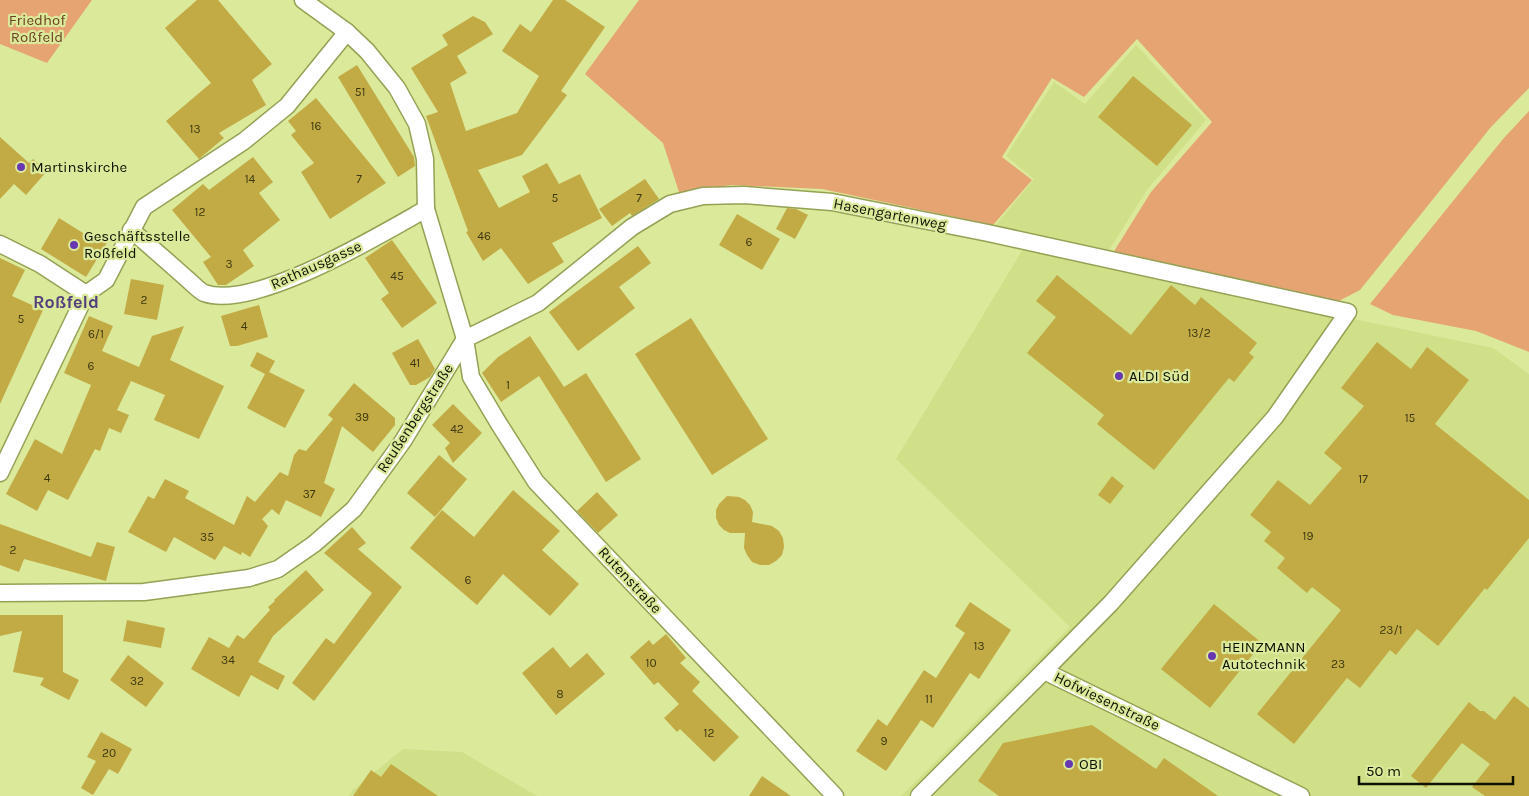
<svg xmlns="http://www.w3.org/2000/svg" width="1529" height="796" font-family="Karla,sans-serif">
<rect width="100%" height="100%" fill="#dbe99b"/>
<g fill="#d0e089">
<polygon points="1136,45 1206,120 1147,190 1099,266 1493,348 1529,374 1529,796 901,796 1070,627 896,459 1032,234 996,225 1034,179 1006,156 1054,82 1085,104"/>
<polygon points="403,749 462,752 537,796 349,796 353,790"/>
</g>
<g fill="#e6a473">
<polygon points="0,0 92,0 47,63 0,44"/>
<polygon points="639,0 1529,0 1529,88 1491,127 1360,290 1339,301 1113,253 1151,192 1212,122 1137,39 1084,97 1052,78 1002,157 1032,180 993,225 822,189 731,185 694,190 680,195 663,143 585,74"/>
<polygon points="1529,111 1529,352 1476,331 1393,315 1370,304 1503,139"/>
</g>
<g fill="#c2ab45">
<polygon points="197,0 218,0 272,64 252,80 266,105 219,133 224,138 199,159 166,121 211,83 165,28"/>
<polygon points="553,0 565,0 605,27 561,91 567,95 522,155 478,170 499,208 530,192 522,176 547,163 559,184 580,174 602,218 552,243 564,262 528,284 501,248 483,261 466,232 468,231 426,116 438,112 411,68 448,45 442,35 473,16 485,22 493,34 457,56 467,73 450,83 466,131 517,113 539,76 502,51 520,24 531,32"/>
<polygon points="357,65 414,157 415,166 398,177 338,77"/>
<polygon points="1133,76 1192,125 1157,166 1098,117"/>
<polygon points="316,98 386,183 330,219 301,172 314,163 291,135 296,131 288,121"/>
<polygon points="0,137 29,163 33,159 47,171 26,195 14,184 0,199"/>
<polygon points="253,157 273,182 259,193 280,220 243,250 254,266 226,285 218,285 203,262 211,257 172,210 203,184 209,190"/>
<polygon points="645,179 659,199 632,216 630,213 612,226 599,209"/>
<polygon points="787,208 796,209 808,215 795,239 776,229"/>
<polygon points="737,214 780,239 762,270 719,245"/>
<polygon points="59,218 91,238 93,233 108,241 86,277 41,249"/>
<polygon points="392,240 437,303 402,328 381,299 389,293 365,258"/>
<polygon points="638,246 651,263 619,287 635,308 578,351 549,312"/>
<polygon points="0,258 25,270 12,296 43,310 0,404"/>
<polygon points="1057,275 1131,335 1171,285 1195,305 1201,297 1257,343 1249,353 1254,357 1234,382 1229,378 1154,470 1097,424 1104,415 1027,353 1056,317 1036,301"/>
<polygon points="131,279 164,285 157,320 124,314"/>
<polygon points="259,305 268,337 237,346 230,346 221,316"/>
<polygon points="89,316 113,326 102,351 139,367 152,336 184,326 170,360 224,386 199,439 154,420 165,395 131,381 117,410 129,415 121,433 109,428 100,451 95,449 68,500 48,490 37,511 6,494 35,439 62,454 91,385 64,373"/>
<polygon points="691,318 768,439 712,475 635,354"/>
<polygon points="530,336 564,387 586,373 641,459 606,482 539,376 501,402 482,373 498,357"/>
<polygon points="418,339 435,369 430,377 416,385 410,385 392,353"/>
<polygon points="1377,342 1411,369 1427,347 1469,380 1435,424 1529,500 1529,538 1487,590 1485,588 1438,646 1417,629 1396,655 1390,650 1360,688 1347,678 1294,744 1257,714 1341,610 1312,587 1307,593 1277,568 1285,558 1264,541 1271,532 1250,515 1278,480 1310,505 1342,468 1324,453 1364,406 1341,388"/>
<polygon points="257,352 275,361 269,372 305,390 285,428 247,408 265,374 250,366"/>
<polygon points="354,383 395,418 395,425 373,452 342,426 324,483 335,489 321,517 286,500 279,515 272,509 262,519 268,526 250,557 242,552 241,555 224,546 215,560 174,537 166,552 128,532 148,496 154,499 165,479 189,491 185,498 234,525 247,496 255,502 280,472 288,476 294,455 299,449 306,451 333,419 328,415"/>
<polygon points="453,404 482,433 453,463 445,448 450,443 432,425"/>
<polygon points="439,455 467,479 435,517 407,493"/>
<polygon points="1112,476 1124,486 1110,504 1098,495"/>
<polygon points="513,490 560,531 542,550 579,584 550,616 503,574 477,605 410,548 442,510 474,537"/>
<polygon points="597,492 618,515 598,533 577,511"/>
<polygon points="727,496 739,497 745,500 750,505 753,512 752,522 772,526 779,531 783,538 784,547 782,555 776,561 769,565 760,565 752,562 747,555 744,548 745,533 730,533 724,530 719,525 716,518 716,510 719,504"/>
<polygon points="0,524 91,557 97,542 115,547 106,581 24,559 19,572 0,565"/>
<polygon points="352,527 366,543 358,549 402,587 314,701 292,683 326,638 334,644 372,593 324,553"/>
<polygon points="306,570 324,590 273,636 258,662 285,676 278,690 251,675 239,697 191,669 209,637 229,648 237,635 244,639 270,610 268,607 275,601 274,600"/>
<polygon points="970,602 1011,630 979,679 970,673 933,728 921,720 886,771 856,751 878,719 887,726 924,670 936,678 965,633 955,626"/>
<polygon points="1214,604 1262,643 1210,708 1161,669"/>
<polygon points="0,615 63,615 63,672 79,680 69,700 40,685 44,678 13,672 22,631 0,636"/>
<polygon points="127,620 165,628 161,648 123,641"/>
<polygon points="666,634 686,658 680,663 700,682 692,691 739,737 714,762 680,729 677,732 664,718 679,704 658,682 654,685 630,657 649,640 653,645"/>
<polygon points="553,647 570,668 587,653 605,674 556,715 522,673"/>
<polygon points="128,655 164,683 146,707 110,680"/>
<polygon points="1514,696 1529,708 1529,796 1485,796 1472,787 1490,764 1462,743 1426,788 1411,776 1469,702 1480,711 1484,711 1495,720"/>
<polygon points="1092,725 1156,769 1164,758 1218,796 999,796 978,781 1003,743"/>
<polygon points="101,732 132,749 118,774 109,769 93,795 81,788 96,761 87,757"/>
<polygon points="391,764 438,796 353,796 371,770 381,777"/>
<polygon points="762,776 791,796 749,796"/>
</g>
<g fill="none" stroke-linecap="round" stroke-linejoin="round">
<defs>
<g id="minor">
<polyline points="303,0 347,32 367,51 397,88 417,124 425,159 426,209 465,339 471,377 499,424 536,482 835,796"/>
<path d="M131,230C150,246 168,262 186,278C191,282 198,290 204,293C254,311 380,235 426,209"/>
<polyline points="0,244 40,264 86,294"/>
<polyline points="465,339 538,303 632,227 670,204 703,196 744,195 832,202 988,233 1348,312 1275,417 1111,603 1044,671"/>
<polyline points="0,473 86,294 106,280 144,207 244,141 287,106 347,32"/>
<polyline points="0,593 144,592 249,578 278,569 314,544 354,509 403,441 465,339"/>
<polyline points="919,796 1044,671 1301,796"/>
</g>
</defs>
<use href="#minor" stroke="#95a155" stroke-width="19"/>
<use href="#minor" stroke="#fff" stroke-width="16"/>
</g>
<g fill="#6738af" stroke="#dbe99b" stroke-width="2">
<circle cx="21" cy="167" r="5"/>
<circle cx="74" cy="245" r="5"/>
<circle cx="1119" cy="376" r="5"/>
<circle cx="1212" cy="656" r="5"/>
<circle cx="1069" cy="764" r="5"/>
</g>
<g text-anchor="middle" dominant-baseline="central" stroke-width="4.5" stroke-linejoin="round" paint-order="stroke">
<g font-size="12" fill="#3c3811">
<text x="360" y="92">51</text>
<text x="316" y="126">16</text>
<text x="195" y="129">13</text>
<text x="250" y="179">14</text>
<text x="359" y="179">7</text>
<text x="555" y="198">5</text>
<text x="639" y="198">7</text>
<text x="200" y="212">12</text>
<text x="484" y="236">46</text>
<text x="749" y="242">6</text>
<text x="229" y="264">3</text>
<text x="397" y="276">45</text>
<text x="144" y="300">2</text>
<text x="21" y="319">5</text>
<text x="244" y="326">4</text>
<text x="1199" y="333">13/2</text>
<text x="96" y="334">6/1</text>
<text x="415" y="363">41</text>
<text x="91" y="366">6</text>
<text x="508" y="385">1</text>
<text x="362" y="417">39</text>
<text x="1410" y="418">15</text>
<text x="457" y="429">42</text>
<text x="47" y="478">4</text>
<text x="1363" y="479">17</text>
<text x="309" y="494">37</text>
<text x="1308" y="536">19</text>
<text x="207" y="537">35</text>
<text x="13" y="550">2</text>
<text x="468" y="580">6</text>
<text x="1391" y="630">23/1</text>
<text x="979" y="646">13</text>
<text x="228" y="660">34</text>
<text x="651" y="663">10</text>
<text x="1338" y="664">23</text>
<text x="137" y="681">32</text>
<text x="560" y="694">8</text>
<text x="929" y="699">11</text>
<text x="709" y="733">12</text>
<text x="884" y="741">9</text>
<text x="109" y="753">20</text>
</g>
<g font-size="15" fill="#6c4222" stroke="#dbe99b">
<text x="37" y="20">Friedhof<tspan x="37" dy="17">Roßfeld</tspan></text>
</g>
<g font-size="15" fill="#0f1200" stroke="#dbe99b" text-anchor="start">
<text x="31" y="167">Martinskirche</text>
<text x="84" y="236">Geschäftsstelle<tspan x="84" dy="17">Roßfeld</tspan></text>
<text x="1129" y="376">ALDI Süd</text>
<text x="1222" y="647">HEINZMANN<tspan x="1222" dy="17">Autotechnik</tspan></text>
<text x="1079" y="764">OBI</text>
</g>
<g font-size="15" fill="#0f1200" stroke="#dbe99b">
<text transform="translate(890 214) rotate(11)">Hasengartenweg</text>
<text transform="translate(316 265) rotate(-24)">Rathausgasse</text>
<text transform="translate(415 418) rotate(-57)">Reußenbergstraße</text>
<text transform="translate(630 580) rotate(47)">Rutenstraße</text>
<text transform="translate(1107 701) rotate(26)">Hofwiesenstraße</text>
</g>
<g font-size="18" font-weight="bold" fill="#533f7c" stroke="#dbe99b">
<text x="66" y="302">Roßfeld</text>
</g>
</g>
<path d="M1359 776v8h154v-8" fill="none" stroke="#0f1200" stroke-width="2.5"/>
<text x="1366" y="776" font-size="15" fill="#0f1200" stroke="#dbe99b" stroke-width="4" paint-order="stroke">50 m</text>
</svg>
